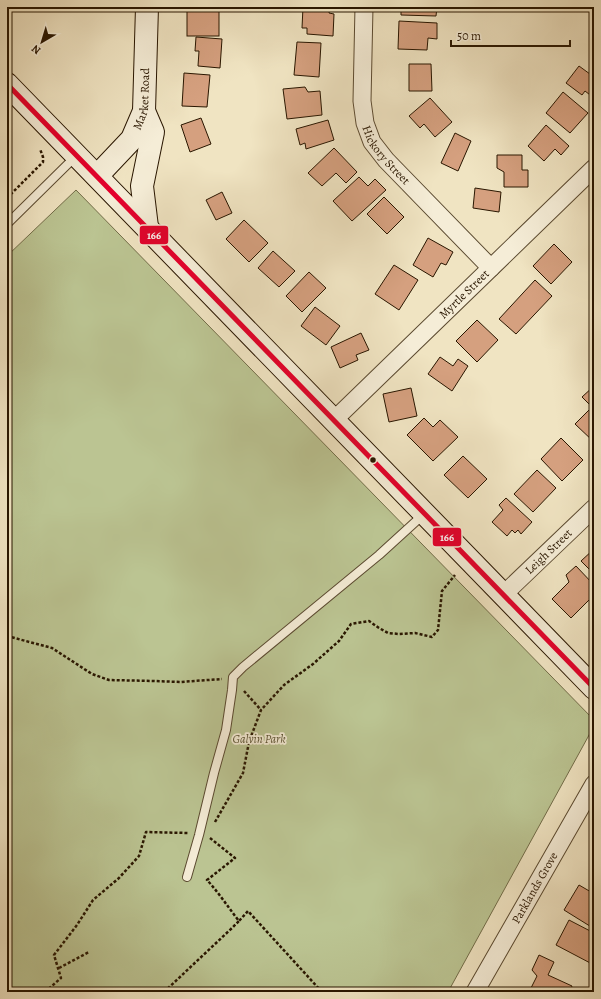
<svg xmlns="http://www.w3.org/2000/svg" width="601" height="999" font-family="Alegreya,serif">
<rect width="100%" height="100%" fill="#f0e4c2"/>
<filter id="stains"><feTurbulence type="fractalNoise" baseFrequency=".005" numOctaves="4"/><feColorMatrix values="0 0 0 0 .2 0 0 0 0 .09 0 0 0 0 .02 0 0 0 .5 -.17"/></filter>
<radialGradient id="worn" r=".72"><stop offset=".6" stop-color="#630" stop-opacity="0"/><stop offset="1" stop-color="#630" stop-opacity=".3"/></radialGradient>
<polygon fill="#bbc492" stroke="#726d49" points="76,190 594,720 594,726 448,992 7,992 7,256"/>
<g fill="#d5a07f" stroke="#291600">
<rect x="187" y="7" width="32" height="29"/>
<polygon points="303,7 330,7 329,13 334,14 333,36 307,34 307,28 302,28"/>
<polygon points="401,7 437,7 436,16 401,15"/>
<polygon points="399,21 437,23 437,39 428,38 427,50 398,49"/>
<polygon points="196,37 222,39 220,68 198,66 199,51 195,51"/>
<polygon points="297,42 321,43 319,77 294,75"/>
<polygon points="409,64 431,64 432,91 409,91"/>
<polygon points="579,66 594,77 594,98 585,91 582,95 566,83"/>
<polygon points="184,73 210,75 207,107 182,106"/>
<polygon points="305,87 308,92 320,91 322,115 287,119 283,89"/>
<polygon points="563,92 588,113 570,133 546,113"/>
<polygon points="430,98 452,122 435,137 424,124 420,128 409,116"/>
<polygon points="201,118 211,144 190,152 181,125"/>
<polygon points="328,120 334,140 306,149 305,143 300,145 296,129"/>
<polygon points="546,125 569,146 561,155 555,149 544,161 528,146"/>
<polygon points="455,133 471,141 458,171 441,163"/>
<polygon points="334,148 357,172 346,183 336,173 322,186 308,173"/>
<polygon points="497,155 522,155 522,170 528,170 528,187 504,187 504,172 497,168"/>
<polygon points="359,177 368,186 375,179 386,190 352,221 333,201"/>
<polygon points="475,188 501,192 499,212 473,208"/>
<polygon points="222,192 232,213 216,220 206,200"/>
<polygon points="384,197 404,217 387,234 367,214"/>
<polygon points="594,218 594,228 589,223"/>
<polygon points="244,220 268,243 249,262 226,239"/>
<polygon points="428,238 453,252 446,265 441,263 433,277 413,265"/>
<polygon points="554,244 572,262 551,284 533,266"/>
<polygon points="273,251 295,271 279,287 258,268"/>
<polygon points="394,265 418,280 399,310 375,294"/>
<polygon points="309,272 326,288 302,312 286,296"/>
<polygon points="535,280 552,296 516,334 499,319"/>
<polygon points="315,307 340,326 326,345 301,326"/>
<polygon points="477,320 498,340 477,362 456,341"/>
<polygon points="361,333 369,350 356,355 358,360 340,368 331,347"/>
<polygon points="440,357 453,366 458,359 468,366 452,391 428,374"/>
<polygon points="594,386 594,409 582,397"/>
<polygon points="411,388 417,416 389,422 383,394"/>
<polygon points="589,410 594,415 594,442 575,424"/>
<polygon points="424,418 433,427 440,420 458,437 433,461 407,435"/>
<polygon points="561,438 583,460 562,481 541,459"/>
<polygon points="463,456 487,479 468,498 444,475"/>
<polygon points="537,470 556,488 533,512 514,494"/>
<polygon points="506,498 532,522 521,534 518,530 515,533 512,530 507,536 492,522 503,510 499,505"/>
<polygon points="594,549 594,574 581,561"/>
<polygon points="576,566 594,585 594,595 571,618 552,599 569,582 566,575"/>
<polygon points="579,885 591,892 594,886 593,928 564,910"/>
<polygon points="569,920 594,933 594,965 556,945"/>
<polygon points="539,955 554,962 548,975 572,986 570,992 529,992 537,976 532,970"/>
</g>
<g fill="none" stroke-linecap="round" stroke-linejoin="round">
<defs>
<g id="lane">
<polyline points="7,224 76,156"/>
<polyline points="187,877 199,835 214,773 226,730 232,690 233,677 243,667 379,555 424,514"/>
</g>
<g id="street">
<path id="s1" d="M364,7L362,101L365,123L372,142L386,160L491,268"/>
<path id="s2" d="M334,420L594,168"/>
<path id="s3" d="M503,595L594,508"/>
<path id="s4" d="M475,992L594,784"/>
</g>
<g id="secondary">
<polyline points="7,84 594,688"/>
<polyline points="144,111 153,132 142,186 147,227"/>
<path id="s5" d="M97,176L132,139L144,111L147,7"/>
</g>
</defs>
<use href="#lane" stroke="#5b4a30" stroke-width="10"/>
<use href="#street" stroke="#5b4a30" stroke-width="19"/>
<use href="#secondary" stroke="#291600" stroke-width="24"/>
<g stroke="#291600" stroke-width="2.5" stroke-dasharray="3 2" stroke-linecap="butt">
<polyline points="7,198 43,162 43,157 40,149"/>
<polyline points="7,636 52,648 92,674 109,680 154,681 180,682 222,679"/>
<polyline points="244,691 261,710"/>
<polyline points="215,822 243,773 249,742 261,710 284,685 313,664 339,641 351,624 369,621 379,628 388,633 399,634 415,633 432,637 438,630 442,591 455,575"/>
<path d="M210,838L235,858L207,880C219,893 228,907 239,921L248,911L322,992"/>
<polyline points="59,968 89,952"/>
<polyline points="45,992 61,978 54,955 77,925 93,900 119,878 139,856 146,832 188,833"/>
<polyline points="164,992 232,928 239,921"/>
</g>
<use href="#lane" stroke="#f5edd7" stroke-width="8"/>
<use href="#street" stroke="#f5edd7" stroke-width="17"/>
<use href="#secondary" stroke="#f5edd7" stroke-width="22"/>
<defs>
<polyline id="bus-1" points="7,84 594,688"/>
</defs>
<use href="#bus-1" stroke="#f5edd7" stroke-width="8"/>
<use href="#bus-1" stroke="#e4002b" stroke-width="5"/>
</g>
<circle fill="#291600" stroke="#f5edd7" stroke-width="1.5" cx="373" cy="460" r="3.5"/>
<g text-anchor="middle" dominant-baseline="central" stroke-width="3.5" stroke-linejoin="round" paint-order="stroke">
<g font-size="12" fill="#291600" stroke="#f5edd7">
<text stroke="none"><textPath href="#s5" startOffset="93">Market Road</textPath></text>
<text stroke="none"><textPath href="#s1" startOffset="155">Hickory Street</textPath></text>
<text stroke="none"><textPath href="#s2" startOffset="181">Myrtle Street</textPath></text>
<text stroke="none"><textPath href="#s3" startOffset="63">Leigh Street</textPath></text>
<text stroke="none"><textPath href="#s4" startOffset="120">Parklands Grove</textPath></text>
</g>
<g font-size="12" font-style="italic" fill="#5c5333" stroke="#f5edd7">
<text x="259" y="739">Galvin Park</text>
</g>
</g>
<g stroke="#f5edd7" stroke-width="1.5">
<rect x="139" y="225" width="30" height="20" rx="4" fill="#e4002b"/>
<rect x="432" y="527" width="30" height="20" rx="4" fill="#e4002b"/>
</g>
<g font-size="11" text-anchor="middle" font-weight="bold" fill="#fff">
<text x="154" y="239">166</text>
<text x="447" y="541">166</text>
</g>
<rect width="601" height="999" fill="none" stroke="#f0e4c2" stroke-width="24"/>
<rect x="8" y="8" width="585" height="983" fill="none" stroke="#291600" stroke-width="2"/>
<rect x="12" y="12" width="577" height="975" fill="none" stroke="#291600"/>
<g transform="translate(42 42) rotate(218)" stroke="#f5edd7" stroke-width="3" paint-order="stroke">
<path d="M0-3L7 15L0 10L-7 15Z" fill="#291600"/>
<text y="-6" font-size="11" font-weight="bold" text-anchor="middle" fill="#291600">N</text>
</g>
<path d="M451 40v6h119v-6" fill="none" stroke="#291600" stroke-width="2"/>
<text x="457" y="40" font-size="12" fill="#291600" stroke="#f5edd7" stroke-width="3" paint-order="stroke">50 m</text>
<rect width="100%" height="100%" filter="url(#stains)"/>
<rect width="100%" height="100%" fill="url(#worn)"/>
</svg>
